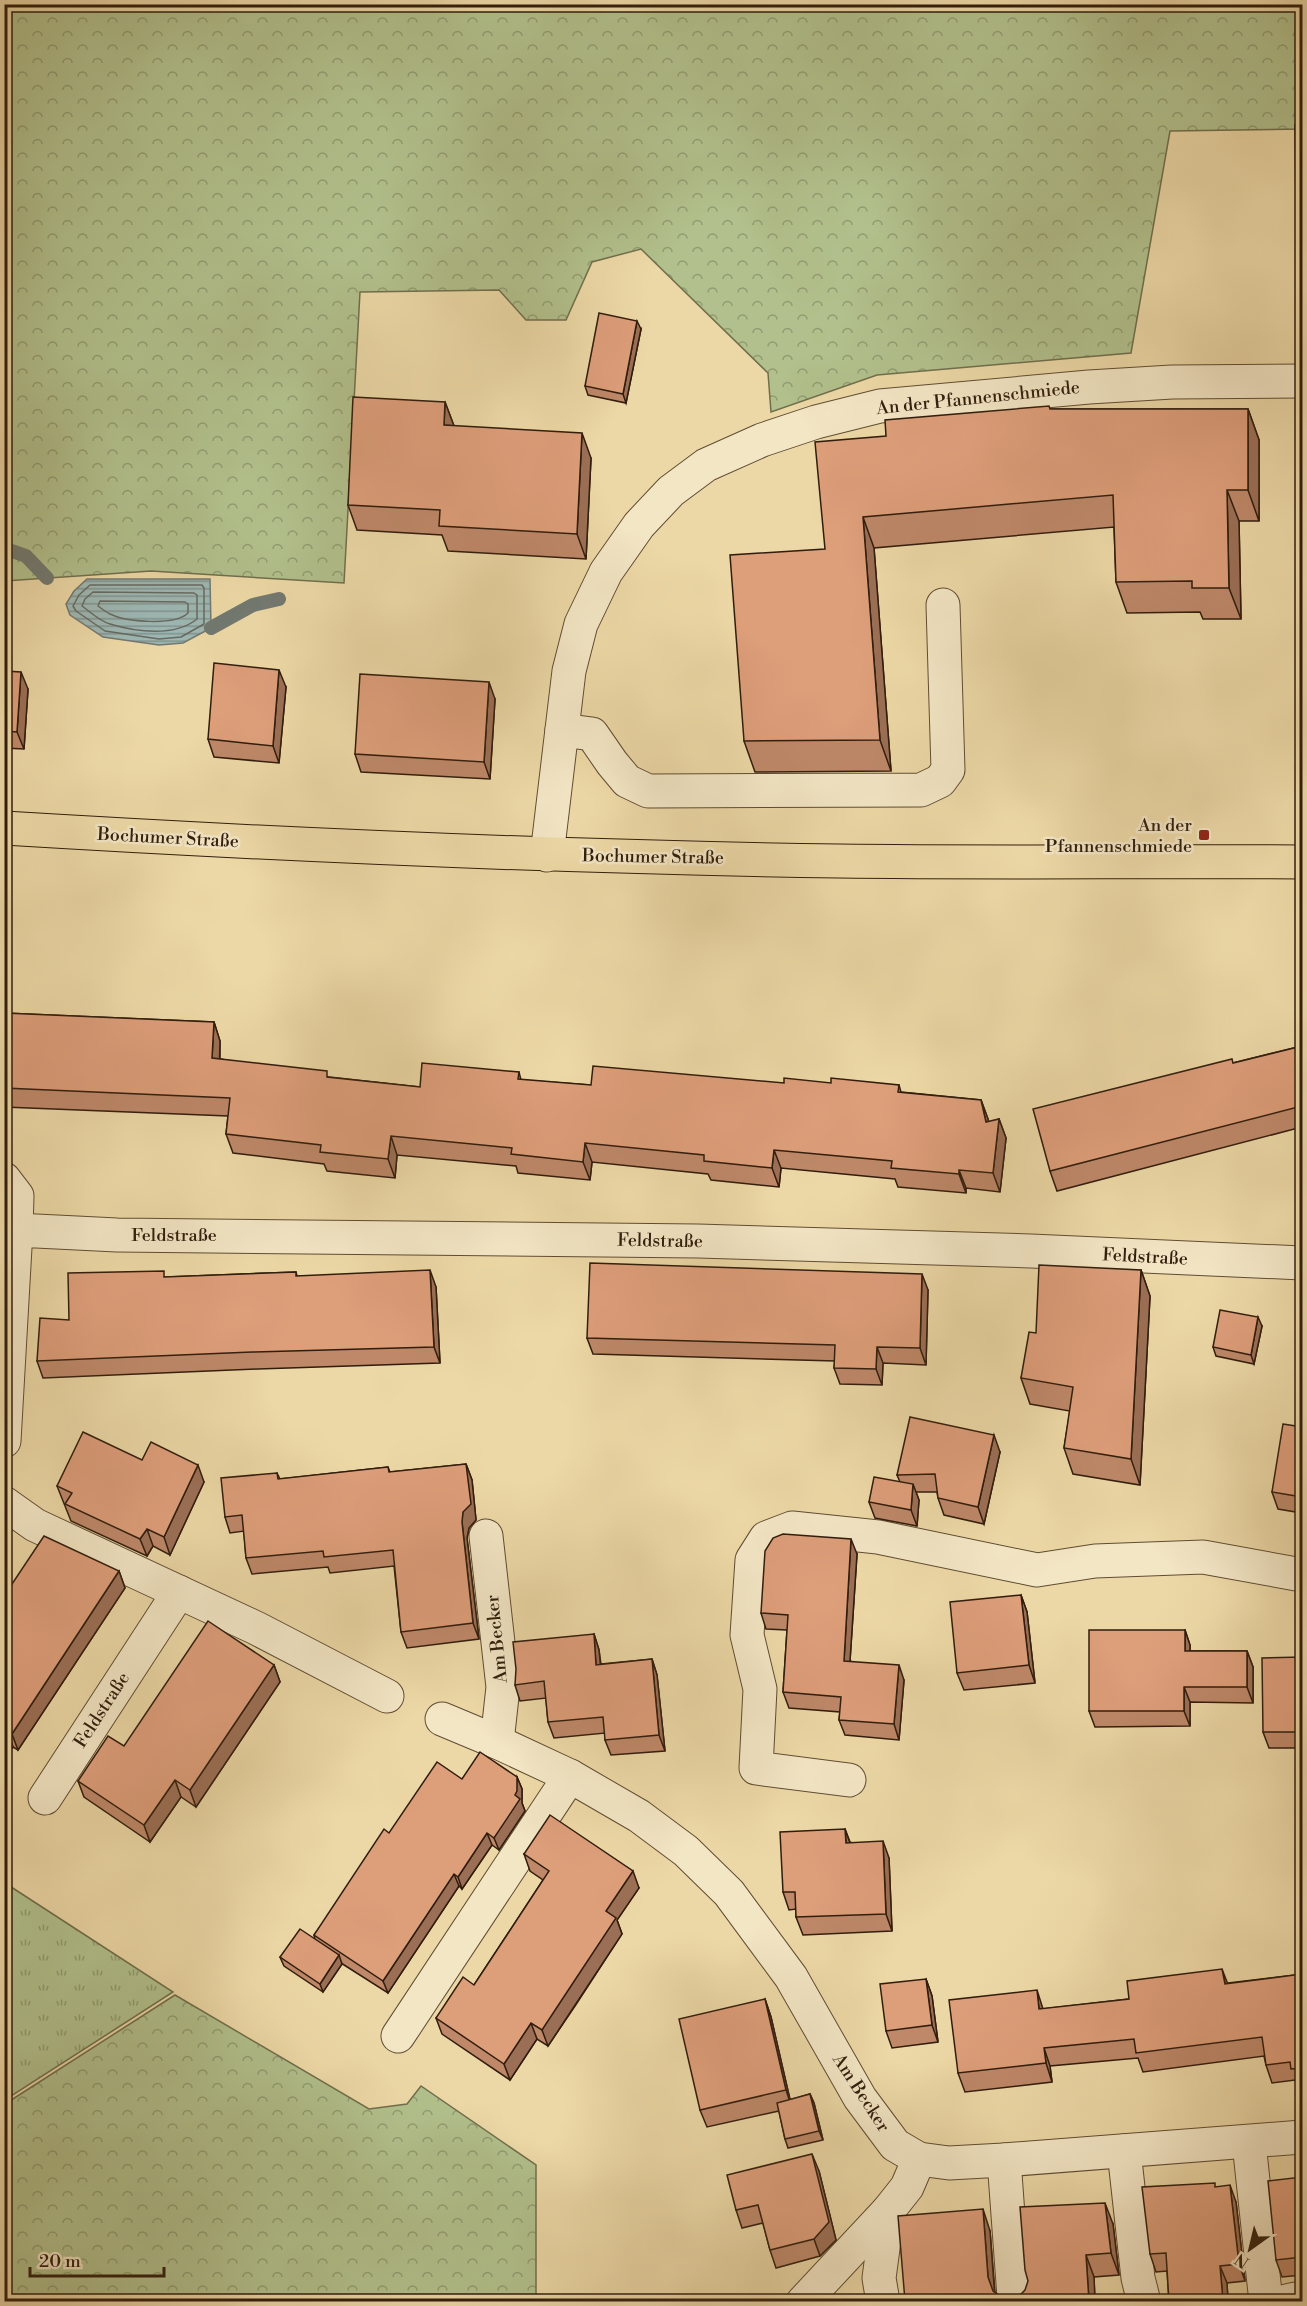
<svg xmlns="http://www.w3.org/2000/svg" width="1307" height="2306" font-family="'Libre Bodoni',serif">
<defs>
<pattern id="grass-tufts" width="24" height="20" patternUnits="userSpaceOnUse" patternTransform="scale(1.5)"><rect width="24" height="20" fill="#b1c08c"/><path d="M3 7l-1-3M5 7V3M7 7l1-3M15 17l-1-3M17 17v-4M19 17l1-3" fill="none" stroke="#919b71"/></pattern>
<pattern id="forest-crowns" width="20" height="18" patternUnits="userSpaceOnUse" patternTransform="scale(1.5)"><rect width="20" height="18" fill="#b1c08c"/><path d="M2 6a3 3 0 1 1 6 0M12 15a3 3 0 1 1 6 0" fill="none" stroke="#919b71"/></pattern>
<pattern id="water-rules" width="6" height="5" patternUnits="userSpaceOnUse" patternTransform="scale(1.5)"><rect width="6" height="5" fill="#9db7b3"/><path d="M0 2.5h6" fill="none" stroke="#819490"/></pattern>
</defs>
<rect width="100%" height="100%" fill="#ecd8a6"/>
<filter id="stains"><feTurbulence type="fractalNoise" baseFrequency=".00333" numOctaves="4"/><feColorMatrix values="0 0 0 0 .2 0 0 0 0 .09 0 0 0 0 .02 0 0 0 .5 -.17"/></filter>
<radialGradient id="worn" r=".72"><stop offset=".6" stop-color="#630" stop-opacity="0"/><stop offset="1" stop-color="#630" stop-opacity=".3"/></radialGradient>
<polygon fill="url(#grass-tufts)" stroke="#716e4c" stroke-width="1.5" points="5,1883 173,1992 5,2100"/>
<g fill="url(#forest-crowns)" stroke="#716e4c" stroke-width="1.5">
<polygon points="5,5 1302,5 1302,129 1170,131 1131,353 877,375 771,412 768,373 641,249 592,262 566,320 526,320 499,290 360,292 344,583 151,571 5,581"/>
<polygon points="175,1995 369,2109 407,2104 421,2086 536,2165 536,2301 5,2301 5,2104"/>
</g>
<polygon fill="url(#water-rules)" stroke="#727971" stroke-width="1.5" points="87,579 210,579 211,628 183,643 159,645 103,637 70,615 66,604 74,591"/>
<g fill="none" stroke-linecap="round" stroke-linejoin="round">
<g stroke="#676a60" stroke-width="1.5">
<polygon points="90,585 202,585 204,588 204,624 181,637 159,639 105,631 76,611 73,606 79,595"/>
<path d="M93,592L194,593L197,595V619C175,637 136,632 110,624C101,622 90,612 82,606L85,599Z"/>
<path d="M100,601L185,602L188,604V613C175,626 126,622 110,614C106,612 102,609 98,606Z"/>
</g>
<g stroke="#727971" stroke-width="14">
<polyline points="12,551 26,556 47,578"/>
<polyline points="211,628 253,605 279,599"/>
</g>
<defs>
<g id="minor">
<polyline points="562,730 592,734 612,763 627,781 648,791 921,790 940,781 948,770 943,605"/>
<polyline points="547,855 569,671 581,624 606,572 639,525 671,491 706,465 762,440 816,422 880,406 1089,387 1172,382 1302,381"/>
<polyline points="4,1179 17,1196 16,1230"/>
<polyline points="4,1441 16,1230 117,1235 698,1241 1031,1251 1302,1263"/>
<polyline points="4,1503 35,1525 256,1628 387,1696"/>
<polyline points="486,1536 503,1687 497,1742"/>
<polyline points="442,1719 497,1742 570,1776 639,1816 686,1851 729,1893 791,1977 860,2098 895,2145 919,2159 949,2163 1004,2160 1302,2137"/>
<polyline points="849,1780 756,1768 760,1689 747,1635 752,1560 766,1538 792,1528 878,1537 1037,1570 1095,1561 1203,1557 1302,1575"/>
<polyline points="45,1798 179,1592"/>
<polyline points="398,2036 570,1776"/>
<polyline points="1249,2143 1266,2302"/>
<polyline points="1124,2151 1138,2278 1144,2302"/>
<polyline points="1004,2160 1014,2297 1017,2302"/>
<polyline points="803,2302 888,2211 907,2187 919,2159"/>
<polyline points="883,2302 879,2278 888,2211"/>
<polyline points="1282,2302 1295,2299"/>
</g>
<path id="major" d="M4,828C283,845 561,857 839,861C994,863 1148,861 1302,862"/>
</defs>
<use href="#minor" stroke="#604c33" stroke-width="35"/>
<use href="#major" stroke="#311d0d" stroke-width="35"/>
<use href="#minor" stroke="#f3e6c5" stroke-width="33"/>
<use href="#major" stroke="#ecd8a6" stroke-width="33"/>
</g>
<g fill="#be8869" stroke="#311d0d" stroke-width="1.5">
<polygon points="1302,125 1302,316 1297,301"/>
<polygon points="641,329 626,403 588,395 585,386"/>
<polygon points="445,402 454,426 591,458 586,559 448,551 442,535 357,530 348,505"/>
<polygon points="1050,409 1248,409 1259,440 1259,521 1239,521 1241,619 1203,619 1200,612 1127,613 1116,582 1114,527 874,548 891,771 755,772 744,741 825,549 886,436"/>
<polygon points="4,671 28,689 24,749 4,748"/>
<polygon points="286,687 279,763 214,757 208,739"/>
<polygon points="495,699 490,779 361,772 355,754"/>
<polygon points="4,1013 214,1022 220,1041 220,1059 329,1077 420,1087 519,1072 521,1080 591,1085 784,1083 899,1085 901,1092 981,1100 989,1122 999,1119 1006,1138 1000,1192 966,1188 966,1193 898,1187 895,1179 781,1168 779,1187 711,1180 708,1174 592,1162 590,1180 518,1173 516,1166 397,1155 395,1178 327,1171 324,1164 233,1153 226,1134 228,1116 4,1107"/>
<polygon points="1302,1046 1302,1127 1057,1191 1050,1171 1233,1063"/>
<polygon points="1141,1270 1150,1296 1140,1485 1073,1474 1064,1448 1070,1411 1030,1404 1021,1378 1036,1333"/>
<polygon points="296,1272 297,1276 436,1287 440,1363 258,1369 43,1378 37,1361 69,1320 166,1277"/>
<polygon points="928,1290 926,1365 883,1363 882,1385 840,1384 834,1368 835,1361 593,1354 587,1338"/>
<polygon points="1262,1326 1254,1364 1216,1356 1213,1347"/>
<polygon points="1302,1427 1302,1513 1278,1509 1272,1492"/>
<polygon points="1000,1452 984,1524 944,1515 938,1498 937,1492 916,1492 919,1500 917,1526 875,1518 869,1502 900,1482 897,1475"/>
<polygon points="142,1460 204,1482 170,1555 153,1546 147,1556 71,1521 57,1486"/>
<polygon points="466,1464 472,1480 476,1520 469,1528 467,1538 479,1639 407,1648 401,1632 394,1566 330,1573 328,1567 252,1574 246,1558 244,1531 230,1533 225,1517 277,1473 280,1479 388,1467 390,1472"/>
<polygon points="857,1554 850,1661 904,1680 899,1740 845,1735 839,1720 840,1712 789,1708 783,1692 787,1630 766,1629 761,1613"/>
<polygon points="119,1571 125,1588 18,1750 13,1747 4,1760 4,1596"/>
<polygon points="1021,1595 1027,1612 1035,1683 964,1690 957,1673"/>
<polygon points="1185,1630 1190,1645 1190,1651 1247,1651 1253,1667 1253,1703 1190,1702 1190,1726 1095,1727 1089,1711"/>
<polygon points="594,1634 599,1650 601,1664 652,1659 657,1675 665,1751 611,1755 605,1740 605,1733 554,1738 548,1722 546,1698 520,1701 515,1685"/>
<polygon points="1302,1657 1302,1748 1269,1748 1263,1732"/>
<polygon points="274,1665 280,1682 196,1807 181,1797 150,1842 84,1797 78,1781 124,1746"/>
<polygon points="517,1777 522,1789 522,1803 525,1811 499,1850 492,1845 462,1889 459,1886 388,1993 341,1963 342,1964 323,1992 284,1966 280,1957 315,1940 314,1935 389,1833"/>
<polygon points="845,1829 850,1842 889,1858 892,1931 803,1935 796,1917 796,1909 789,1910 783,1892"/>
<polygon points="524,1854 639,1888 617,1920 622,1934 575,2006 548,2046 537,2039 510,2080 442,2034 436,2018 474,1985 543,1880 530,1871"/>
<polygon points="1302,1974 1302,2087 1298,2088 1295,2080 1272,2083 1266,2065 1264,2056 1143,2072 1138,2058 1050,2066 1052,2082 965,2092 958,2073 1043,2009 1129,1999 1228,1983"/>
<polygon points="926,1979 932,1996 938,2042 892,2048 886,2031"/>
<polygon points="765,1999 771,2017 790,2100 810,2094 814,2103 823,2140 788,2148 785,2139 779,2111 707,2127 700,2110"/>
<polygon points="819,2171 836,2240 820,2256 776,2268 770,2250 763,2223 742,2228 736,2210"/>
<polygon points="1302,2177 1302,2275 1282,2277 1276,2260"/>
<polygon points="1216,2187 1236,2202 1245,2281 1227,2283 1228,2301 1169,2301 1167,2271 1156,2272 1150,2254"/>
<polygon points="1113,2224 1119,2275 1094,2277 1095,2301 905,2301 990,2231 995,2292 1001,2297 1009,2299 1019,2296"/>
</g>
<g fill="#9b6f55" stroke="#311d0d" stroke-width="1.5">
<polygon points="637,321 641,329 626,403 623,394"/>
<polygon points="445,402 454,426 444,425"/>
<polygon points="1248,409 1259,440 1259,521 1248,490"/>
<polygon points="582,433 591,458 586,559 577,534"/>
<polygon points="1227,490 1239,521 1241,619 1229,588"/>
<polygon points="863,517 874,548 891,771 880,740"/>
<polygon points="279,670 286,687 279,763 273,746"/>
<polygon points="21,672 28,689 24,749 17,732"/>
<polygon points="489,682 495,699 490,779 484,762"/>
<polygon points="214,1022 220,1041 219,1077 212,1058"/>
<polygon points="981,1100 988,1119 993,1141 986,1122"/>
<polygon points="999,1119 1006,1138 1000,1192 993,1173"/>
<polygon points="391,1136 397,1155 395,1178 388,1159"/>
<polygon points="585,1143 592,1162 590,1180 583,1162"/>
<polygon points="774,1150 781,1168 779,1187 772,1168"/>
<polygon points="959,1170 966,1188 966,1193 959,1174"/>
<polygon points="430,1270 436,1287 440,1363 434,1347"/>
<polygon points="1141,1270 1150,1296 1140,1485 1131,1459"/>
<polygon points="922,1274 928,1290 926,1365 920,1348"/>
<polygon points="1258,1317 1262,1326 1254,1364 1251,1355"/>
<polygon points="877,1347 883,1363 882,1385 876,1369"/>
<polygon points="994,1435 1000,1452 984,1524 978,1507"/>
<polygon points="466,1464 472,1480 476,1520 469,1528 467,1538 479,1639 473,1623 462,1522"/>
<polygon points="198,1465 204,1482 170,1555 164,1537"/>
<polygon points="913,1484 919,1500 917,1526 911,1510"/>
<polygon points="147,1529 153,1546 147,1556 140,1539"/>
<polygon points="851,1539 857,1554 849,1676 844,1661"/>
<polygon points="119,1571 125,1588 18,1750 12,1734"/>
<polygon points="1021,1595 1027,1612 1035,1683 1029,1665"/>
<polygon points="1185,1630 1190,1645 1190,1667 1185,1651"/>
<polygon points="594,1634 599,1650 602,1681 596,1665"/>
<polygon points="1247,1651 1253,1667 1253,1703 1247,1687"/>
<polygon points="652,1659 657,1675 665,1751 659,1735"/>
<polygon points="274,1665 280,1682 196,1807 190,1790"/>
<polygon points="899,1665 904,1680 899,1740 894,1724"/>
<polygon points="1184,1687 1190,1702 1190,1726 1184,1711"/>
<polygon points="7,1730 13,1747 4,1760 4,1734"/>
<polygon points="517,1777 522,1789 522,1803 525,1811 499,1850 494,1838 515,1795"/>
<polygon points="175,1780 181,1797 150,1842 144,1825"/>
<polygon points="845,1829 851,1846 846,1843"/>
<polygon points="487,1833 492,1845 462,1889 458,1877"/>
<polygon points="883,1841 889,1858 892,1931 886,1914"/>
<polygon points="633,1871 639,1888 617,1920 622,1934 548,2046 542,2030 606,1911"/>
<polygon points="454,1874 459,1886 388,1993 383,1981"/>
<polygon points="339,1955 342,1964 323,1992 320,1984"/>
<polygon points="1222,1969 1229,1987 1225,1984"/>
<polygon points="926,1979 932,1996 938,2042 932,2025"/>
<polygon points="1037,1990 1043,2009 1039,2009"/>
<polygon points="765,1999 771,2017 792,2108 786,2090"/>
<polygon points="531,2023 537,2039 510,2080 504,2064"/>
<polygon points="1044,2048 1050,2066 1052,2082 1046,2063"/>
<polygon points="810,2094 814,2103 823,2140 819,2131"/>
<polygon points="812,2154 819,2171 836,2240 820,2256 814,2239"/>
<polygon points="1230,2185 1236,2202 1245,2281 1239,2264"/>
<polygon points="1105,2203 1113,2224 1119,2275 1111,2253"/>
<polygon points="983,2209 990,2231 995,2299 988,2277"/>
<polygon points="1086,2255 1094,2277 1095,2301 1089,2301"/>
<polygon points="1220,2266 1227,2283 1228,2301 1223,2301"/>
</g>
<g fill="#dd9e7a" stroke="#311d0d" stroke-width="1.5">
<polygon points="1295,125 1302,125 1302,301 1297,301"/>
<polygon points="599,313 637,321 623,394 585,386"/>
<polygon points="353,397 445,402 444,425 582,433 577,534 439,526 440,510 348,505"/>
<polygon points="1049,406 1050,409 1248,409 1248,490 1227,490 1229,588 1192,588 1192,581 1116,582 1113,495 863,517 880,740 744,741 730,555 825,549 815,442 886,436 885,420"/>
<polygon points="214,663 279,670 273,746 208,739"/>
<polygon points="4,671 21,672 17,732 4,731"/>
<polygon points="360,674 489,682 484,762 355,754"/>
<polygon points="4,1013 214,1022 212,1058 327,1071 327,1077 420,1087 422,1063 519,1072 518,1079 591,1085 593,1066 784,1083 784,1078 831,1083 831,1078 899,1085 898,1092 981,1100 986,1122 999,1119 993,1173 959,1170 959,1174 891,1168 892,1161 774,1150 772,1168 704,1161 704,1155 585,1143 583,1162 511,1154 512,1148 391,1136 388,1159 320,1152 321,1145 226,1134 230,1098 4,1088"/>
<polygon points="1302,1046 1302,1106 1050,1171 1033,1109 1232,1059 1233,1063"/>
<polygon points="590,1263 922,1274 920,1348 877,1347 876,1369 834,1368 835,1345 587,1338"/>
<polygon points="1039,1265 1141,1270 1131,1459 1064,1448 1073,1387 1021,1378 1029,1332 1036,1333"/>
<polygon points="430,1270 434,1347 252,1352 37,1361 40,1318 69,1320 68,1273 164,1271 164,1277 296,1272 296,1276"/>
<polygon points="1220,1310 1258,1317 1251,1355 1213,1347"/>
<polygon points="910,1417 994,1435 978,1507 938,1498 935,1474 897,1475"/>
<polygon points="1283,1424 1302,1427 1302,1497 1272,1492"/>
<polygon points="83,1432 142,1460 151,1442 198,1465 164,1537 147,1529 140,1539 65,1504 72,1493 57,1486"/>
<polygon points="466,1464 471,1504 463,1512 462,1522 473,1623 401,1632 393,1550 324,1557 323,1551 246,1558 242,1515 225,1517 221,1478 277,1473 278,1479 388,1467 389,1472"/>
<polygon points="874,1477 913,1484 911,1510 869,1502"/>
<polygon points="783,1534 851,1539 844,1661 899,1665 894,1724 839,1720 841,1697 783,1692 788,1615 761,1613 765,1551 773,1538"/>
<polygon points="44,1536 119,1571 12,1734 7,1730 4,1734 4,1596"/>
<polygon points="1021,1595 1029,1665 957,1673 950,1602"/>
<polygon points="208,1621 274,1665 190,1790 175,1780 144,1825 78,1781 108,1736 124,1746"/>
<polygon points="1089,1630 1185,1630 1185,1651 1247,1651 1247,1687 1184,1687 1184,1711 1089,1711"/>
<polygon points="594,1634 596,1665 652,1659 659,1735 605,1740 603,1717 548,1722 544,1681 515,1685 516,1669 513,1642"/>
<polygon points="1302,1657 1302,1732 1263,1732 1262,1658"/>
<polygon points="480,1752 517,1777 517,1791 515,1795 520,1799 494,1838 487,1833 458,1877 454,1874 383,1981 314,1935 384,1829 389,1833 437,1762 462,1779"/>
<polygon points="550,1815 633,1871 606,1911 616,1918 569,1989 542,2030 531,2023 504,2064 436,2018 463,1977 474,1985 549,1871 524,1854"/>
<polygon points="845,1829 846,1843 883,1841 886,1914 796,1917 795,1892 783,1892 780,1832"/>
<polygon points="300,1929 339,1955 320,1984 280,1957"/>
<polygon points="1222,1969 1225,1984 1302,1974 1302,2068 1291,2069 1290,2062 1266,2065 1262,2037 1136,2053 1134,2039 1044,2048 1046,2063 958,2073 949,2000 1037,1990 1039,2009 1129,1999 1127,1981"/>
<polygon points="926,1979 932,2025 886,2031 880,1984"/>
<polygon points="765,1999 786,2090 700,2110 679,2019"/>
<polygon points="810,2094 819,2131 785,2139 777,2103"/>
<polygon points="812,2154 829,2222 814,2239 770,2250 758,2205 736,2210 727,2175"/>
<polygon points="1302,2177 1302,2257 1276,2260 1268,2181"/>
<polygon points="1215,2183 1215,2187 1230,2185 1239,2264 1220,2266 1223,2301 1169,2301 1166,2253 1150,2254 1142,2187"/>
<polygon points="1105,2203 1111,2253 1086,2255 1089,2301 905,2301 898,2216 983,2209 988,2277 993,2291 1001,2297 1009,2299 1019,2296 1025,2290 1028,2281 1025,2270 1020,2207"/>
</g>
<rect fill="#8f2418" stroke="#f3e6c5" stroke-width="2" x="1198" y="829" width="12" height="12" rx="3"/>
<g text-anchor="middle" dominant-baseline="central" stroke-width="5" stroke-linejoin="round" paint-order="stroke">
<g font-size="18" fill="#311d0d" stroke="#f3e6c5">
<text transform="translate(978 398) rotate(-6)">An der Pfannenschmiede</text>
<text transform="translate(168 838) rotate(3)">Bochumer Straße</text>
<text transform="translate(653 857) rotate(1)">Bochumer Straße</text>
<text x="174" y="1235">Feldstraße</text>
<text transform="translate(660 1241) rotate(1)">Feldstraße</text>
<text transform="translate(1145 1257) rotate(3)">Feldstraße</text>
<text transform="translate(497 1639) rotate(-96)">Am Becker</text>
<text transform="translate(102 1710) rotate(-57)">Feldstraße</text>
<text transform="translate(861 2093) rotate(57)">Am Becker</text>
</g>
<g font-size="18" fill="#311d0d" stroke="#f3e6c5" text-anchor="end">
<text x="1192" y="825">An der<tspan x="1192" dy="21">Pfannenschmiede</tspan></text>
</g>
</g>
<rect width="1307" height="2306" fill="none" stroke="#ecd8a6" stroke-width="24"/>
<rect x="6" y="6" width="1295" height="2294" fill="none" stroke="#311d0d" stroke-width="3"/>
<rect x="12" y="12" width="1283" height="2282" fill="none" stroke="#311d0d" stroke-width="1.5"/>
<g transform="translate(1250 2249) rotate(214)" stroke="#f3e6c5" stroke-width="4.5" paint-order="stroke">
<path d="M0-4.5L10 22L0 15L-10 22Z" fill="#311d0d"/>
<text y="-9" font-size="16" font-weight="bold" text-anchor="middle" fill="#311d0d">N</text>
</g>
<path d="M30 2267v9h134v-9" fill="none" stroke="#311d0d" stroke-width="3"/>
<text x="39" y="2267" font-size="18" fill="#311d0d" stroke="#f3e6c5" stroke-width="4.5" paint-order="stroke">20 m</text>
<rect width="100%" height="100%" filter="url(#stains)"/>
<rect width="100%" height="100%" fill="url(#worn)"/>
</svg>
